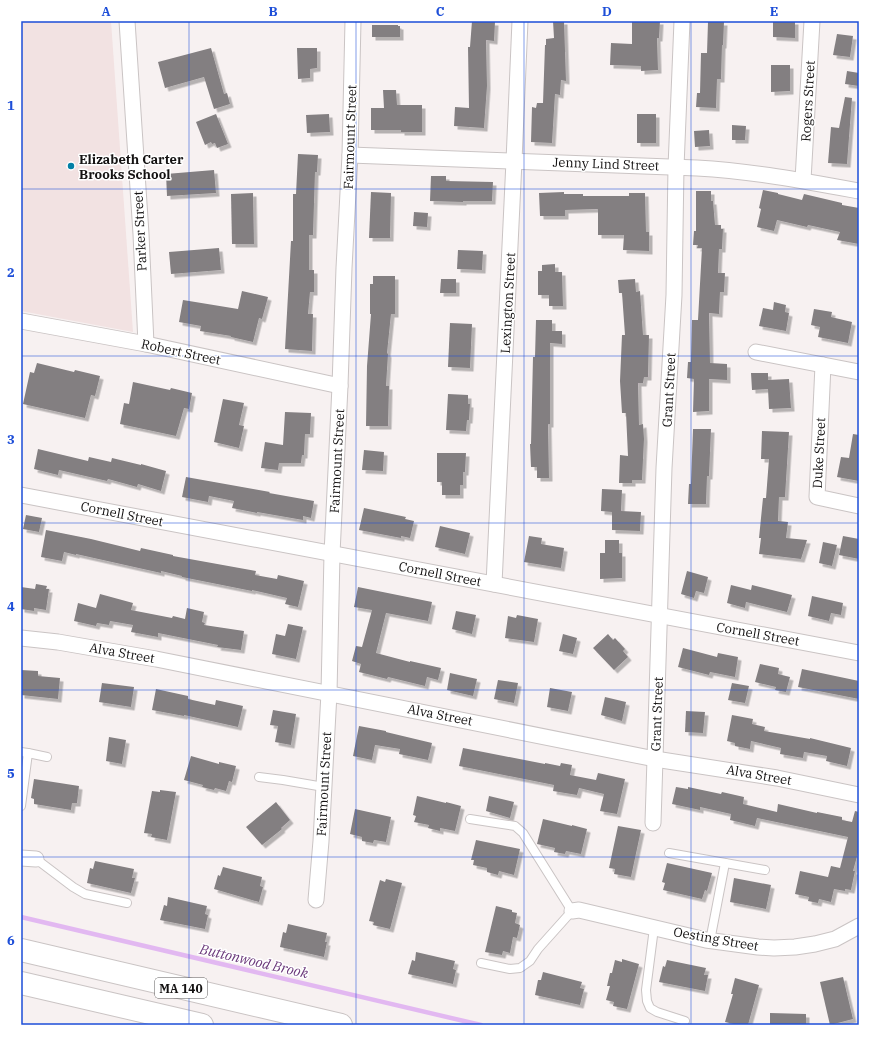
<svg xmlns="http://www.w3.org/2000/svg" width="880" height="1046" font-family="'IBM Plex Serif',serif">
<defs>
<filter id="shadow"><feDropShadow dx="3.5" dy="3.5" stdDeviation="0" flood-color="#0004"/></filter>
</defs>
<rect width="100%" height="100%" fill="#f7f1f1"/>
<polygon fill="#f2e2e2" points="21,21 111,21 133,332 21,311"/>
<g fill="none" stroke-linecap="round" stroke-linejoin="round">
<polyline stroke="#e2b8f1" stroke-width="4.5" points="21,917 481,1025"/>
</g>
<g fill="#837f81" filter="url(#shadow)">
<polygon points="472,21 495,22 494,41 486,40 487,86 484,128 454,126 455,107 469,108 468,47 470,47"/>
<polygon points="553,21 564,21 566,81 561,80 560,95 555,94 552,143 531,142 532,107 536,108 537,103 543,103 545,45 546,45 546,39 554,38"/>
<polygon points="632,21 660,21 659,38 657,38 658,70 641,71 641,66 610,65 611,43 632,44"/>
<polygon points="773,21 795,21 795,38 773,37"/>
<polygon points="708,22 724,22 723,45 722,45 721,79 717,79 716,108 696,107 697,93 700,93 701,53 707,53"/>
<polygon points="372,25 398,25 398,26 400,26 400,37 372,37"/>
<polygon points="837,34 853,36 850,57 833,55"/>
<polygon points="211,48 224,94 227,93 230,104 214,109 204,77 165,88 158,62"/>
<polygon points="297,48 317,48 317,68 310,69 310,78 298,79"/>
<polygon points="771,65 790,65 790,91 771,92"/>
<polygon points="847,71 859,73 859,86 845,84"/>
<polygon points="383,90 396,90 397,105 422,105 422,132 401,132 401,130 371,130 371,108 384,108"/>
<polygon points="845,97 852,98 847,164 828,163 831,127 839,128"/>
<polygon points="216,114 228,144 217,148 215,143 212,144 211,142 205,145 196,122"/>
<polygon points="329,114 330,132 307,133 306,115"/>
<rect x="637" y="114" width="19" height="29"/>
<polygon points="732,125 746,126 745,140 732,140"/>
<polygon points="709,130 710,146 695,147 694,131"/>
<polygon points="298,154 318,155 317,172 315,172 313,235 309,235 309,270 314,270 314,292 310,292 308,314 313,314 312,351 285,349 291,241 293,241 293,194 296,194"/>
<polygon points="214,170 216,193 167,196 166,174"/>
<polygon points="431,176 446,176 446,181 493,182 492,201 463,201 463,202 430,201"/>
<polygon points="763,190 778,193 778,194 802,200 804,194 842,203 842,205 859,208 859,244 837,240 840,232 808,225 807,227 777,220 774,231 757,227 761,209 759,208"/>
<polygon points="696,191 711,191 711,201 713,201 715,225 721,225 721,229 723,229 722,249 719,249 718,273 725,273 724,292 720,292 719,314 709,313 710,363 727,364 727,380 709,379 709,411 693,412 694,379 687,378 688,362 691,362 692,320 698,320 702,248 697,248 698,245 693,245 694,231 696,231"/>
<polygon points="371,192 391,193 390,238 369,238"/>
<polygon points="564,192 564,194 583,194 583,196 629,196 629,193 645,193 646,232 649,232 649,251 623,250 624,235 598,235 598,209 565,210 565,216 540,216 539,193"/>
<polygon points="253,193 254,244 232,244 231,194"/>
<polygon points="414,212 428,213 427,227 413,226"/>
<polygon points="219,248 221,270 171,274 169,252"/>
<polygon points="458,250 483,251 482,270 457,269"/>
<polygon points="555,264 555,272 562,272 563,306 549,306 549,295 538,295 538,271 542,271 542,265"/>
<polygon points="373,276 395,276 395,314 391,314 387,353 388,354 386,386 389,386 388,426 366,426 367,366 371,314 370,314 370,284 373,284"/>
<polygon points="441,279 456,279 456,293 440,293"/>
<polygon points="635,279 636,292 640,291 643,335 649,335 648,377 644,377 643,383 638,383 639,425 643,424 644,439 642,480 632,480 632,483 619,483 620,455 628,456 626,413 622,413 620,381 622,335 625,335 622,293 619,293 618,280"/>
<polygon points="242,291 268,297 262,319 259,318 253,342 231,337 231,336 200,331 201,326 179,322 183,300 238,309"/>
<polygon points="774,302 786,305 785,312 789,313 786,331 759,326 763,308 773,310"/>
<polygon points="814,309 832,312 831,317 852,322 848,343 818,337 820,327 811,325"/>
<polygon points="536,320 552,320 552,331 562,331 562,344 550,343 550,424 548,424 549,478 537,478 537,467 531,467 530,444 531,444 533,357 535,357"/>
<polygon points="450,323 472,324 470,368 448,367"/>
<polygon points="37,363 74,372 75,370 100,376 95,396 91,395 85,418 23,404 30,372 34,373"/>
<polygon points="751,373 768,373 768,380 789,379 791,408 769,409 768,389 752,390"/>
<polygon points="133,382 170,390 171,388 192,393 189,409 184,408 176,436 120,424 124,403 129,404"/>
<polygon points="448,394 468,395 468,404 470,404 469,420 467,420 466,431 446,430"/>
<polygon points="223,399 244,403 239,425 244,426 239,448 214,442"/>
<polygon points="285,412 311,413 310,434 305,434 304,455 302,455 301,463 279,463 278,470 261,468 265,442 283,445"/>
<polygon points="693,429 711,429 709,476 707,476 706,504 688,504 689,484 691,484"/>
<polygon points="762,431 789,432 785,497 779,497 778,521 788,522 786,538 807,540 801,559 759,554 761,538 759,538 763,498 766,498 769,459 761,459"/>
<polygon points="853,434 859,435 859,481 837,477 841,457 849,458"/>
<polygon points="38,449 88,461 89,457 111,462 112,458 141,465 141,464 166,471 161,491 138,484 137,487 108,479 107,481 59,470 58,475 34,469"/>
<polygon points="364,450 384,452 383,471 362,470"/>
<polygon points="437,453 466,453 465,472 463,472 463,485 460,485 460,495 442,495 442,482 437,482"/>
<polygon points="186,477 270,492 269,493 314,501 311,518 303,516 303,520 257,512 257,513 232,508 234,501 209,496 208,502 182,497"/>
<polygon points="602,489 622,490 621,511 641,512 640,531 612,530 612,512 601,511"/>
<polygon points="364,508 406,517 405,519 414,521 410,538 401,536 401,538 359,530"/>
<polygon points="26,515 42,518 39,532 23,529"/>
<polygon points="440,526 470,533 465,554 435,547"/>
<polygon points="46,530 91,539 140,551 141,548 173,555 173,556 256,571 255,575 277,579 278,575 304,581 298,607 285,604 287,598 252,590 252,591 182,577 182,576 161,571 161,573 76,554 76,555 64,552 62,561 41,557"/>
<polygon points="529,536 542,538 541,544 564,548 561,568 524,562"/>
<polygon points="843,536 859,539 859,559 839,555"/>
<polygon points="605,540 619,540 619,553 622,553 622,578 600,579 600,553 605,553"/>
<polygon points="823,542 837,545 832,566 819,563"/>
<polygon points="687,571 708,577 704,593 696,591 694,598 681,594"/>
<polygon points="36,584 47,586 46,589 49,589 46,610 34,608 34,611 21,609 21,587 35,589"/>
<polygon points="731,585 751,590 752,585 792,595 787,612 746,602 745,608 727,603"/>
<polygon points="358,587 432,602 428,621 386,613 376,653 410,662 410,661 441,668 438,680 427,677 425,686 388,677 387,679 359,672 361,664 352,661 356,646 362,647 372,610 354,607"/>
<polygon points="100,594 133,603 131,610 172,618 173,616 185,619 187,608 204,612 202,622 205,623 204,625 244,631 241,650 217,647 218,645 158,633 158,637 131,632 133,625 110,621 109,625 97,623 96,626 74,621 78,603 96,608"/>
<polygon points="812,596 843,603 841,615 831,613 829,621 808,616"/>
<polygon points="456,611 476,615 472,634 452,629"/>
<polygon points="517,615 538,619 534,642 505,638 508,616 516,618"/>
<polygon points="288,624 303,627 296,659 272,654 276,634 285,636"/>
<polygon points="563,634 577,638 573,654 559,651"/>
<polygon points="608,634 613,640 615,638 625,649 623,651 628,657 614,670 593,648"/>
<polygon points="683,648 717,657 718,653 738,657 735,677 710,672 709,675 678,667"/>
<polygon points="760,664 779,668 778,674 790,677 786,692 775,690 776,687 755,682"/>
<polygon points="802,669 859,681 859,699 798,687"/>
<polygon points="21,670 38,671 38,676 60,678 58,699 21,695"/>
<polygon points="450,673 477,679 473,696 447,690"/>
<polygon points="498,680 518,683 514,703 494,699"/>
<polygon points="102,683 134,687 131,707 99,702"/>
<polygon points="732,683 749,686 745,703 728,700"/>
<polygon points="550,688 572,692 568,711 547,707"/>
<polygon points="156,689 188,696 188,699 215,705 216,700 243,706 238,727 184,715 184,716 152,710"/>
<polygon points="605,697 626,702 622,721 601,715"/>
<polygon points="273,710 296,714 291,745 275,742 278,726 270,725"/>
<polygon points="686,711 705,712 703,733 685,732"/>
<polygon points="732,715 753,719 752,724 765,727 764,731 810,739 810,738 851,748 847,766 826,761 827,756 804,752 803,758 780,754 781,748 751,741 750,749 735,746 735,743 727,741"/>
<polygon points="359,726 386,731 386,732 432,743 428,760 399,754 400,749 375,745 372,760 353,756"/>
<polygon points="109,737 126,740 122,764 106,761"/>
<polygon points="463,748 545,764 545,763 560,766 561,763 572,765 570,775 596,780 598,773 625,779 617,814 600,811 604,794 579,788 577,795 553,791 554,785 459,766"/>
<polygon points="191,756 219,764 219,762 236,766 232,782 229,781 226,791 215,788 214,790 202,787 203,785 184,780"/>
<polygon points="34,779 79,786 77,803 72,803 71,810 34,804 34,799 31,798"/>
<polygon points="676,787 688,789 688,787 721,794 722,792 744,797 743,804 777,812 778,804 817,813 817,812 842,817 842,820 852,822 855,811 859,812 859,849 853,871 855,871 851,890 845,889 845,891 834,889 831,902 819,899 818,903 808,901 809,897 795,894 800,871 828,877 831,866 840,868 848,837 757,818 755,826 730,820 731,814 700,807 700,810 672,804"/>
<polygon points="160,790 176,792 167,840 151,837 152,834 144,833 152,791 160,792"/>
<polygon points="417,796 446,803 446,802 461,806 455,831 440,828 440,831 428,828 429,825 414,822 416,816 413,815"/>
<polygon points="489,796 514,802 510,818 486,811"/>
<polygon points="276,802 290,820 281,828 282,829 262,845 246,827"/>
<polygon points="355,809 391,817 386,842 374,840 373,843 362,841 362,837 350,834"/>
<polygon points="543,819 572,826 572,825 587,829 581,854 566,851 565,854 554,852 555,848 537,844"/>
<polygon points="618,826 641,830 631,877 614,874 615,869 609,868"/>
<polygon points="476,840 520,849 514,875 499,871 498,875 487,872 487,868 473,865 474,860 471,860"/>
<polygon points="95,861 134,869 132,878 135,878 131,893 87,883 90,868 93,869"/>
<polygon points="667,863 712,873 707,891 705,890 702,899 663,890 665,883 662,882"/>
<polygon points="223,867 262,877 260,886 263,887 259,902 214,889 218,875 220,876"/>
<polygon points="734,878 771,885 766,909 730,902"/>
<polygon points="386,879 402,883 390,929 373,925 374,922 369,921 380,880 385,882"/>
<polygon points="168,897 207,906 205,914 208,915 205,929 160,920 164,905 167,906"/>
<polygon points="496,906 512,910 512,912 517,913 515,923 520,925 517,938 513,937 510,953 503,951 502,955 485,952"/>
<polygon points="288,924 327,933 325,942 327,942 324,957 280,947 283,932 286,933"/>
<polygon points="416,952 455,961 453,969 456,970 453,984 408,974 412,960 415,961"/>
<polygon points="622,959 639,964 627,1009 613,1006 614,1002 606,1000 610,986 607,986 610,973 612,973 615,960 622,962"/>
<polygon points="667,960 706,968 704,975 708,975 705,991 659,982 663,966 665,967"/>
<polygon points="543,972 582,982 580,988 584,989 580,1005 535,995 538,980 541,980"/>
<polygon points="843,977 853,1019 830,1025 820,982"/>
<polygon points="735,978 759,985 748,1025 738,1025 725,1022 733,994 731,994"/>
<polygon points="770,1013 806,1014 806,1025 770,1025"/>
</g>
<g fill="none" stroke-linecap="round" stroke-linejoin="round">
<defs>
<g id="lane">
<polyline points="21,752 28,753 21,806"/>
<polyline points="28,753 47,757"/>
<polyline points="259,777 283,780 324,787"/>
<polyline points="470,819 515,826 523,833 572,911 538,949 530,961 520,968 510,969 481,963"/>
<polyline points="669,853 765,870"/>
<polyline points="36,859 73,887 85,894 127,903"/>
<polyline points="654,928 646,990 647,1001 650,1008 657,1012 685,1021"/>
<polyline points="710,941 725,863"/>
</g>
<g id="street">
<polyline points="127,21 141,234 146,344"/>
<path d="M350,155L697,168C752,171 805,181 859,191"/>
<polyline points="803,180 812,21"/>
<polyline points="21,321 146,344 340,386"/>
<polyline points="756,352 859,372"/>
<polyline points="823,365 817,497 859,506"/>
<polyline points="21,495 859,653"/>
<polyline points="494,584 514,161 520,21"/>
<polyline points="21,638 58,642 156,659 655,759 777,778 859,795"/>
<polyline points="653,823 664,468 674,295 676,167 682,21"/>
<polyline points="21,858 36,859"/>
<polyline points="316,900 321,841 329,693 332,554 340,386 344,268 350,155 353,21"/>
<polyline points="572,911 579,910 706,940 758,947 774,948 795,947 815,944 835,939 859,926"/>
</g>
<g id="highway">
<polyline points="21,950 341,1025"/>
<polyline points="21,983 202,1025"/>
</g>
</defs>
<use href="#lane" stroke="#cac4c4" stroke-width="10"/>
<use href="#street" stroke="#cac4c4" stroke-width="17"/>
<use href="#highway" stroke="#cac4c4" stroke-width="24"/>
<use href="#lane" stroke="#fff" stroke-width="8"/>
<use href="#street" stroke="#fff" stroke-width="15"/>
<use href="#highway" stroke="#fff" stroke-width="22"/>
</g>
<path fill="none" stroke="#1d4ed8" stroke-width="1" stroke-opacity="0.55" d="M189,21V1025M356,21V1025M524,21V1025M691,21V1025M21,189H859M21,356H859M21,523H859M21,690H859M21,857H859"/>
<circle fill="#0380a6" stroke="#fff" stroke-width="1.5" cx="71" cy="166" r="4"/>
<g text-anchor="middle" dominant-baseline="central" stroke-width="3" stroke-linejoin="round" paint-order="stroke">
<rect fill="#fff" stroke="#5a5959" stroke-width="1" x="155" y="978" width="52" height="20" rx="3"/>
<g font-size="12" font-weight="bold" fill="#141212">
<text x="181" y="988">MA 140</text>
</g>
<g font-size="13" fill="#141212" stroke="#fff">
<text transform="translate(808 101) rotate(-87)">Rogers Street</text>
<text transform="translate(350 137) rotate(-88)">Fairmount Street</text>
<text transform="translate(606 164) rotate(2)">Jenny Lind Street</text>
<text transform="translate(140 231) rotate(-93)">Parker Street</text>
<text transform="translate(508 303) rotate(-87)">Lexington Street</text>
<text transform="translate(181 352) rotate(12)">Robert Street</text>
<text transform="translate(669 390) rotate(-87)">Grant Street</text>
<text transform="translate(819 453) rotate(-87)">Duke Street</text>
<text transform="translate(337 461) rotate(-87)">Fairmount Street</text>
<text transform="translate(122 514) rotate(11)">Cornell Street</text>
<text transform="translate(440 574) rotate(11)">Cornell Street</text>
<text transform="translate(758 634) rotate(10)">Cornell Street</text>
<text transform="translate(122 653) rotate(10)">Alva Street</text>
<text transform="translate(657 714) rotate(-88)">Grant Street</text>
<text transform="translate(440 715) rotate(11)">Alva Street</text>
<text transform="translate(759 775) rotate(10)">Alva Street</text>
<text transform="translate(324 784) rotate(-87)">Fairmount Street</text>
<text transform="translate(716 939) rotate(10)">Oesting Street</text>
</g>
<g font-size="13" font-weight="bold" fill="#141212" stroke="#fff" text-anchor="start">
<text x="79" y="159">Elizabeth Carter<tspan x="79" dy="15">Brooks School</tspan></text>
</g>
<g font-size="14" font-style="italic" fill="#693679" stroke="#fff">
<text transform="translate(254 961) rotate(13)">Buttonwood Brook</text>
</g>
</g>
<rect width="880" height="1046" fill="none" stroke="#ffffff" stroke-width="44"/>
<rect x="22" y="22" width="836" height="1002" fill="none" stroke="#1d4ed8" stroke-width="1.5"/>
<g font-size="13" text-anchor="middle" font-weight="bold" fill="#1d4ed8">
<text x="106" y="16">A</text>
<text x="273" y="16">B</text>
<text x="440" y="16">C</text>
<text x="607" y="16">D</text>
<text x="774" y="16">E</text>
<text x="11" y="110">1</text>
<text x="11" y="277">2</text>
<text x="11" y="444">3</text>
<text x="11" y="611">4</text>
<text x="11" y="778">5</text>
<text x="11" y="945">6</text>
</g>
</svg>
